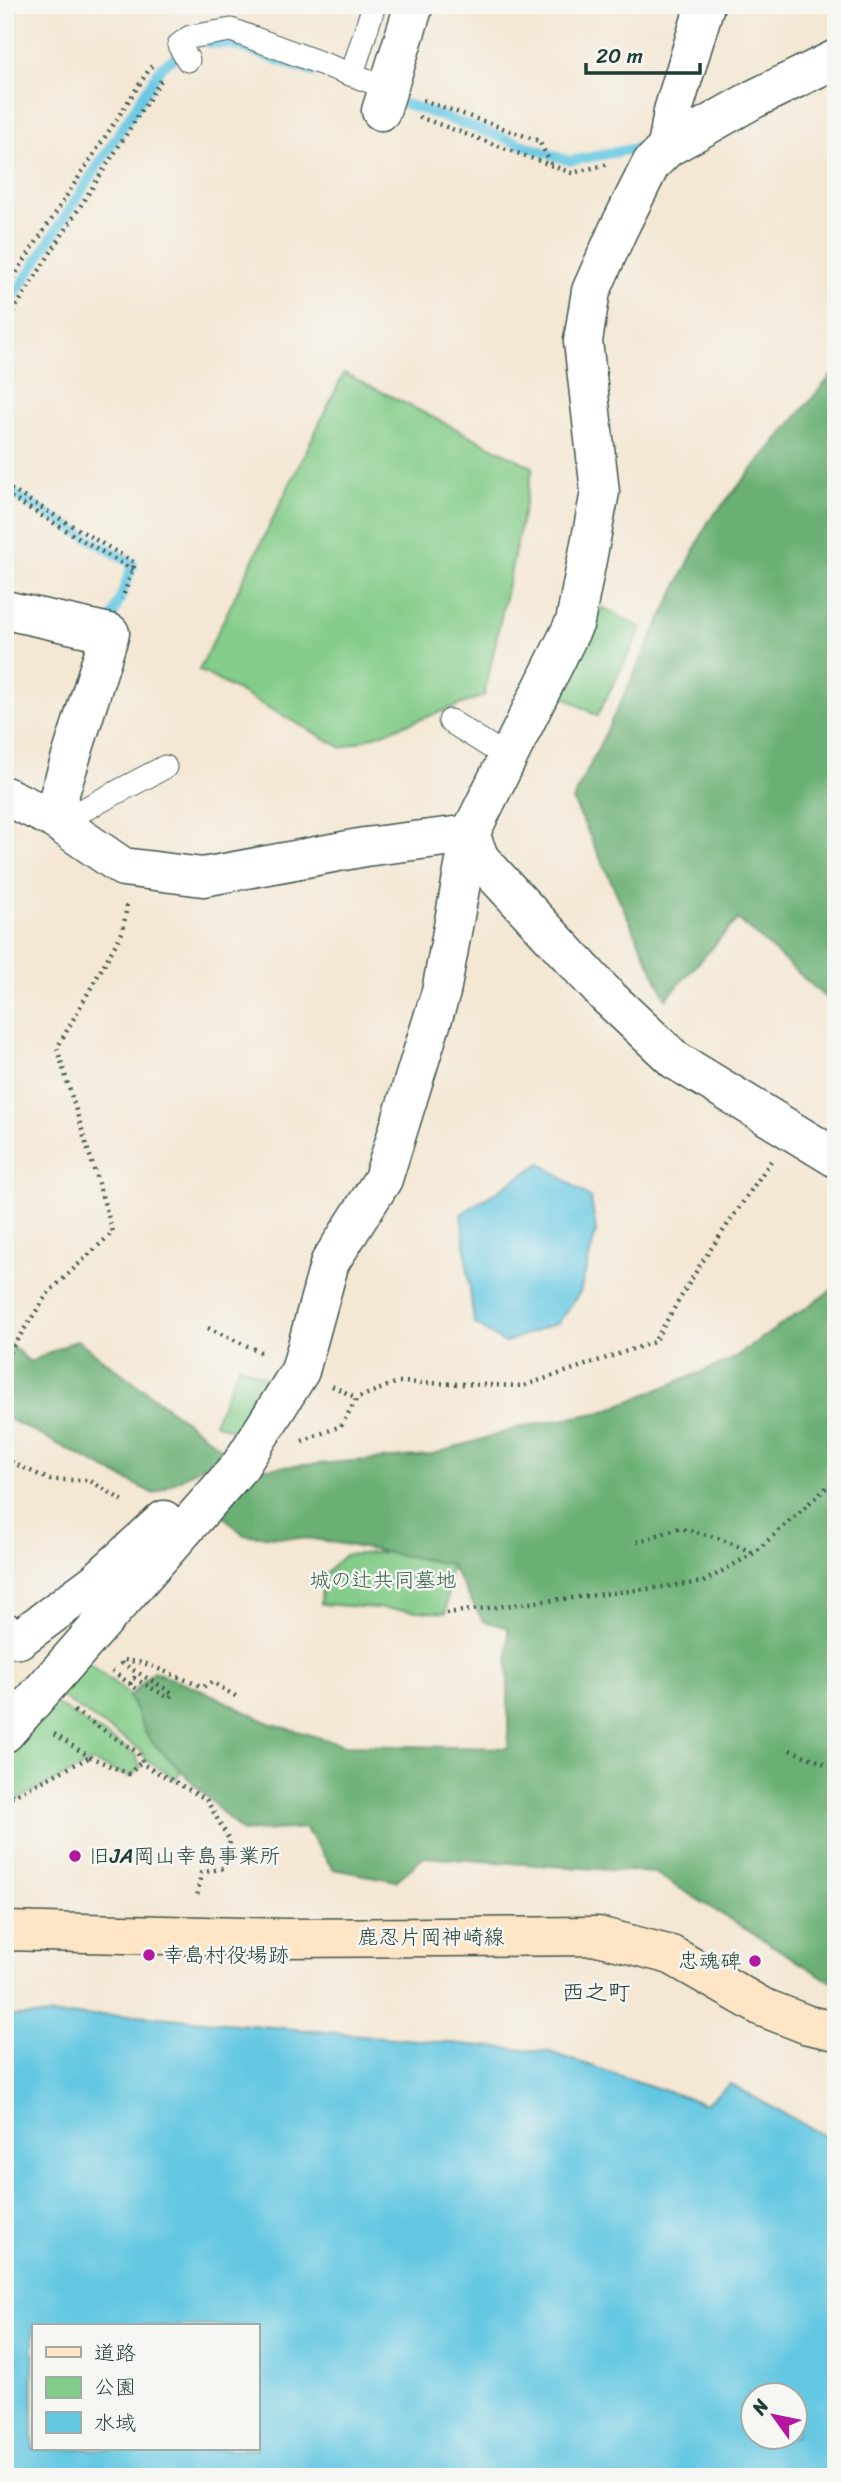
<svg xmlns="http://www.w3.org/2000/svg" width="841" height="2482" font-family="Sriracha,'Klee One',sans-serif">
<rect width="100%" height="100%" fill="#f6f6f2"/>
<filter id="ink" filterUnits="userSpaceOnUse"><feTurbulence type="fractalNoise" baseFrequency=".0143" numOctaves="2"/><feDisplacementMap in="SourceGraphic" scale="14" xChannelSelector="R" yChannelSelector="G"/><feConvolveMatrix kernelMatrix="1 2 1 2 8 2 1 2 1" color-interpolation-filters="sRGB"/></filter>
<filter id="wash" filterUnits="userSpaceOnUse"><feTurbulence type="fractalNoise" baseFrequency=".00686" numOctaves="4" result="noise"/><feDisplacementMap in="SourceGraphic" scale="28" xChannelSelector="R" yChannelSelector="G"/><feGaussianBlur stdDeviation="1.57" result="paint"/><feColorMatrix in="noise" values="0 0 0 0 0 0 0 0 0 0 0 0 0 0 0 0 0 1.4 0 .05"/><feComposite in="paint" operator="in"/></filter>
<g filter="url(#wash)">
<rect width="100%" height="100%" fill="#f4e7d3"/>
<g fill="#83cc89" stroke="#51845e" stroke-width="2">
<polygon points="344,373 533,467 484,696 342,748 199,670"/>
<polygon points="602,607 642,628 597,716 563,696"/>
<polygon points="239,1365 274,1382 248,1436 214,1423"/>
<polygon points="388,1552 450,1564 446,1613 321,1604 322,1577 345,1555"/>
<path d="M86,1661C125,1689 158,1722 196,1750L176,1779L147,1761L140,1750L57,1694Z"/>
<polygon points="50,1700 135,1754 141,1767 130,1777 92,1762 6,1805 5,1755"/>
</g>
<g fill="#6ab075" stroke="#447654" stroke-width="2">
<polygon points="836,370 836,1007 738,919 666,999 573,800 708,522"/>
<polygon points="836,1287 836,1985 655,1873 424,1857 396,1881 333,1869 305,1828 242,1832 149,1739 129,1697 153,1671 202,1690 269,1723 345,1745 508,1748 508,1628 483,1621 450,1564 314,1539 244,1535 220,1513 254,1469 430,1455 522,1427 602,1412 729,1361"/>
<polygon points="5,1340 30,1362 77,1340 227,1452 154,1494 5,1417"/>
</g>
<g fill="#64c7e2" stroke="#42828b" stroke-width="2" fill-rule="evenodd">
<polygon points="541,1163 591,1198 596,1232 580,1292 559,1322 504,1343 474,1323 461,1214"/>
<path d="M136,2015L549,2052L705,2104L730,2084L828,2138H836V2477H5V2016ZM33,2326H257V2449H33ZM754,2394H796V2436H754Z"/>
</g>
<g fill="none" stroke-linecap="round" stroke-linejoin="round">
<g stroke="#64c7e2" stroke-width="10">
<polyline points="208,43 231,44 313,72"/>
<polyline points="406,104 570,161 642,147 653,141"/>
<polyline points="5,310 162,66 184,52"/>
<polyline points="5,489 133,564 110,625"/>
</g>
</g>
</g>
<g filter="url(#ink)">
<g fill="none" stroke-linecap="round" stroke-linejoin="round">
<defs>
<g id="service">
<polyline points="188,60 179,45 190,37 231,30 388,88"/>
<polyline points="352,74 374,5"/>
<polyline points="450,721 510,759"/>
<polyline points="52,818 83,810 165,767"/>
</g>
<g id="minor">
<polyline points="381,111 414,5"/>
<polyline points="667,148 673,111 705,5"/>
<polyline points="5,610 110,633 52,818"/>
<polyline points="5,796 52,818 123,867 203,877 365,847 470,834"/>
<polyline points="470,834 480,859 606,995 675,1060 836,1158"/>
<polyline points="5,1632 19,1639 96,1582 164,1520"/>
<polyline points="5,1733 240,1466 300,1371 330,1262 383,1179 441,992 470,834 575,622 600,492 583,341 591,291 618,230 651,164 667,148 754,99 836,59"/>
</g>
<polyline id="secondary" points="5,1931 288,1938 598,1936 671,1955 762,2007 808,2025 836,2031"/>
</defs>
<use href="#service" stroke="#3f564c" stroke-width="25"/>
<use href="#minor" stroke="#3f564c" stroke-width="41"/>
<use href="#secondary" stroke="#3f564c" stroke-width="41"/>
<g stroke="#3f564c" stroke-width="4.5" stroke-dasharray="2 5" stroke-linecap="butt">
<polyline points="423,100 539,141 551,164"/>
<polyline points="419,117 572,173 609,164"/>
<polyline points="5,290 154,62"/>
<polyline points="5,324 163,77"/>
<polyline points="5,486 135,563 122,599"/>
<polyline points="5,494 133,570"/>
<polyline points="208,1328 265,1354"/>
<polyline points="5,1358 49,1292 113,1232 57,1048 123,931 127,904"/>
<polyline points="332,1386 357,1398"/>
<polyline points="302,1441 341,1426 357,1398 398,1382 523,1386 654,1342 700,1265 771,1161"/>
<polyline points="5,1459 50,1480 89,1480 125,1502"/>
<polyline points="637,1542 679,1528 718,1538 754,1553"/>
<polyline points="446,1613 703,1582 754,1553 836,1479"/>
<polyline points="112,1671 140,1691"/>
<polyline points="130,1684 134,1678 169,1698 173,1693 121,1663 124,1660 144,1663 203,1687 212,1682 237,1697"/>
<polyline points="74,1711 137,1752 144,1765 206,1799 230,1841 224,1868 201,1873 197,1897"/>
<polyline points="54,1734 90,1757 129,1774 142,1761"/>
<polyline points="790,1750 836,1768"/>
<polyline points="5,1792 13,1796 90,1757"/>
</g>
<use href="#service" stroke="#fff" stroke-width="23"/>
<use href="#minor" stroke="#fff" stroke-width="38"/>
<use href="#secondary" stroke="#fee5c5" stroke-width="38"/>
</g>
</g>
<g fill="#b5179e" stroke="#f6f6f2" stroke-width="2.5">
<circle cx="75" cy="1856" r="7"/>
<circle cx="149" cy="1955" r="7"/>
<circle cx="755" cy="1961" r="7"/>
</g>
<g text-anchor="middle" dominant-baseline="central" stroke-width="5" stroke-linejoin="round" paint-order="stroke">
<g font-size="21" fill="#386149" stroke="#f6f6f2">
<text x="383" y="1580">城の辻共同墓地</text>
</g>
<g font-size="21" fill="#1f3d34" stroke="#f6f6f2" text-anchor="start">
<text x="89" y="1856">旧JA岡山幸島事業所</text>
<text x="163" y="1955">幸島村役場跡</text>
<text x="741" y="1961" text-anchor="end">忠魂碑</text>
</g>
<g font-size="21" fill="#1f3d34" stroke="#f6f6f2">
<text x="431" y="1937">鹿忍片岡神崎線</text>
</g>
<g font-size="23" fill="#1f3d34" stroke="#f6f6f2">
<text x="596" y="1992">西之町</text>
</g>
</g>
<rect width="841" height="2482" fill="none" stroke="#f6f6f2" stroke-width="28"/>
<rect x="32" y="2324" width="228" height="126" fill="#f6f6f2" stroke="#a0aca6" stroke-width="2"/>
<rect x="46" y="2347" width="35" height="10" fill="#fee5c5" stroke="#a0aca6" stroke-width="2"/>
<text x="94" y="2360" font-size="21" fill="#1f3d34">道路</text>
<rect x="46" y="2377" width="35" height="21" fill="#83cc89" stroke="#a0aca6" stroke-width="2"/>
<text x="94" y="2394" font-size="21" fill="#1f3d34">公園</text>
<rect x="46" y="2412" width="35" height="21" fill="#64c7e2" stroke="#a0aca6" stroke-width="2"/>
<text x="94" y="2430" font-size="21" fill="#1f3d34">水域</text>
<g transform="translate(774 2416) rotate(303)"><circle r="33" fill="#f6f6f2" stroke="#a0aca6" stroke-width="2"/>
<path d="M0-5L12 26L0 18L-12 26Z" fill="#b5179e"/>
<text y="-10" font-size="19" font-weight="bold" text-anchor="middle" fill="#1f3d34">N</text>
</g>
<path d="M586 63v10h114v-10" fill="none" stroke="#1f3d34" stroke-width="3.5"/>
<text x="596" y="63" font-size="21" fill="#1f3d34" stroke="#f6f6f2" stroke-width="5" paint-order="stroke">20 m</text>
</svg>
